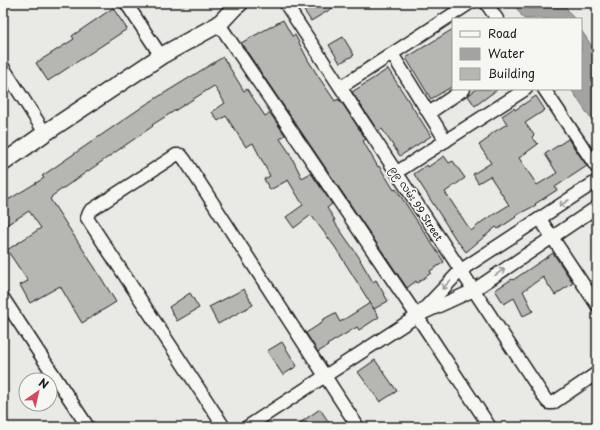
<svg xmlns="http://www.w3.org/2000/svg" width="600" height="430" font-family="'Playpen Sans','Noto Sans Myanmar',sans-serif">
<rect width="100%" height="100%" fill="#e9e9e5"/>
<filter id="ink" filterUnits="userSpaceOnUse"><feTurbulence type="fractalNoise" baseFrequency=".025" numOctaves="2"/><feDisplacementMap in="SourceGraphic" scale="8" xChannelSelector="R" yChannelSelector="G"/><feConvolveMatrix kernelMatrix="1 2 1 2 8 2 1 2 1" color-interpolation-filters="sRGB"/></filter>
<g filter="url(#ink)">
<g fill="#a3a3a1" stroke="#6d6d6c">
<polygon points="513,3 563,3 574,19 524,19"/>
<polygon points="581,30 597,54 597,128 571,89 581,89"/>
</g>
<g fill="#b6b6b3" stroke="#1c1c1c">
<polygon points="299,3 341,3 311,21"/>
<polygon points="113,8 127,29 48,81 36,63 74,39 72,36"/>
<polygon points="283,20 292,36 295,35 308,60 320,79 335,101 338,99 339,101 340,100 366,139 363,141 378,167 379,166 394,190 396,189 444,262 430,271 431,273 417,283 416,281 407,288 241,43"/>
<polygon points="453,29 453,86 431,99 406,58"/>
<polygon points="343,37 354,55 340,63 329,45"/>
<polygon points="223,57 244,91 247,89 265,116 270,113 285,135 280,139 289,152 302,178 311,173 332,204 327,208 335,220 333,220 361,260 360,260 373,282 376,280 388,301 374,309 335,247 311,215 294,228 286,217 303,205 288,180 270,190 264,179 270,176 253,143 246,147 226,116 218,121 212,112 225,103 214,86 152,125 153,126 52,196 52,197 50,199 95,268 116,302 82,323 60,286 30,303 20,285 28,281 7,250 41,228 29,211 3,227 3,203 44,178 42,176 145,105"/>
<polygon points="388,69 431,136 400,156 382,129 378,131 352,92"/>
<polygon points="476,89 498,89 475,106 468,96"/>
<polygon points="536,96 545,110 525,123 534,135 532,137 538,144 519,158 537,185 557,173 545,154 568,139 587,166 555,187 557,190 535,204 536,205 515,216 516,217 498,229 496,227 466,252 455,238 414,174 427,165 428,167 444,156 449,163 453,161 465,178 445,192 471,231 483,221 509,205 490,176 478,183 473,174 491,163 479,145 489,138 488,137 494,132 507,124 502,116 514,108 515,110"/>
<polygon points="553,253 573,283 555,295 543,277 523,291 533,311 523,316 514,298 504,304 495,290 512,279 513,280"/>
<polygon points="244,289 253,305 218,324 209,307"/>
<polygon points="190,293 199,308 177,321 169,307"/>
<polygon points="370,303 379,317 359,330 357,327 327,345 328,346 318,352 306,333 323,322 322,320 335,313 340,322"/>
<polygon points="282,342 297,366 283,375 267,351"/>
<polygon points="375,360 397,391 380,402 358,372"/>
<polygon points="320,409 332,427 294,427"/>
</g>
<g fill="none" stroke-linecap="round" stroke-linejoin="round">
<defs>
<g id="street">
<polyline points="126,3 161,56"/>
<polyline points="285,3 546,400 549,403 553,403 597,373"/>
<polyline points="486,3 497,19"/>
<polyline points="219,24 417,316 490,427"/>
<polyline points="392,54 446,141"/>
<polyline points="3,67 45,133"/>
<polyline points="341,87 470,3"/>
<polyline points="544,89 597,168"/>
<polyline points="429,113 464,89"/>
<polyline points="397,172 526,89"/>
<polyline points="540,219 597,305"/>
<polyline points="3,298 88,427"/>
<polyline points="422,311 461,270 597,181"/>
<polyline points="224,427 87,218 88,215 90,211 176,155 181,155 185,160 358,427"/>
<polyline points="247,427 417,316 474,290 597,207"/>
</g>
<polyline id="secondary" points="3,163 45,133 161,56 219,24 235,7 240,3"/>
</defs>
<use href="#street" stroke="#1c1c1c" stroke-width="15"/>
<use href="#secondary" stroke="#1c1c1c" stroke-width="19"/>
<use href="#street" stroke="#f6f6f2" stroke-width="12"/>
<use href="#secondary" stroke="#f6f6f2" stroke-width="16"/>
</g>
<defs><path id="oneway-shaft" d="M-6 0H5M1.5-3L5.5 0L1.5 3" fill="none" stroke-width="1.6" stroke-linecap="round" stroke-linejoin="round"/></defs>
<g stroke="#949492">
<use href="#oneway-shaft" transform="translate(564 203) rotate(147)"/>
<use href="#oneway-shaft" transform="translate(500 272) rotate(-34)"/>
<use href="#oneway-shaft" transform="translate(446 285) rotate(134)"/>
</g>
</g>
<g text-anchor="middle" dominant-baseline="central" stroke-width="3.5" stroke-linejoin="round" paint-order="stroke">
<g font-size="10" fill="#1c1c1c" stroke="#f6f6f2">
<text transform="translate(417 203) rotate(57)">၉၉ လမ်း 99 Street</text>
</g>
</g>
<rect width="600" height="430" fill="none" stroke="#f6f6f2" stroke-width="16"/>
<rect x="8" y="8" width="584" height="414" fill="none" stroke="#1c1c1c" stroke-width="1.5" filter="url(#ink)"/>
<rect x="452" y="18" width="130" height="72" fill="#f6f6f2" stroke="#9f9f9c"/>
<rect x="460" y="31" width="20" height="6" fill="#f6f6f2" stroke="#9f9f9c"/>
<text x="488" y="38" font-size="12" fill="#1c1c1c">Road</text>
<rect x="460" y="48" width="20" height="12" fill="#a3a3a1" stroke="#9f9f9c"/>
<text x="488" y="58" font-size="12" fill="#1c1c1c">Water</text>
<rect x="460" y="68" width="20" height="12" fill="#b6b6b3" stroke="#9f9f9c"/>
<text x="488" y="78" font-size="12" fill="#1c1c1c">Building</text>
<g transform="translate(38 392) rotate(34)"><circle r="19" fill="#f6f6f2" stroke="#9f9f9c"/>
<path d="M0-3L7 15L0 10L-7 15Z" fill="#d1495b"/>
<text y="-6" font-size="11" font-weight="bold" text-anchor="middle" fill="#1c1c1c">N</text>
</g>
</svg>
